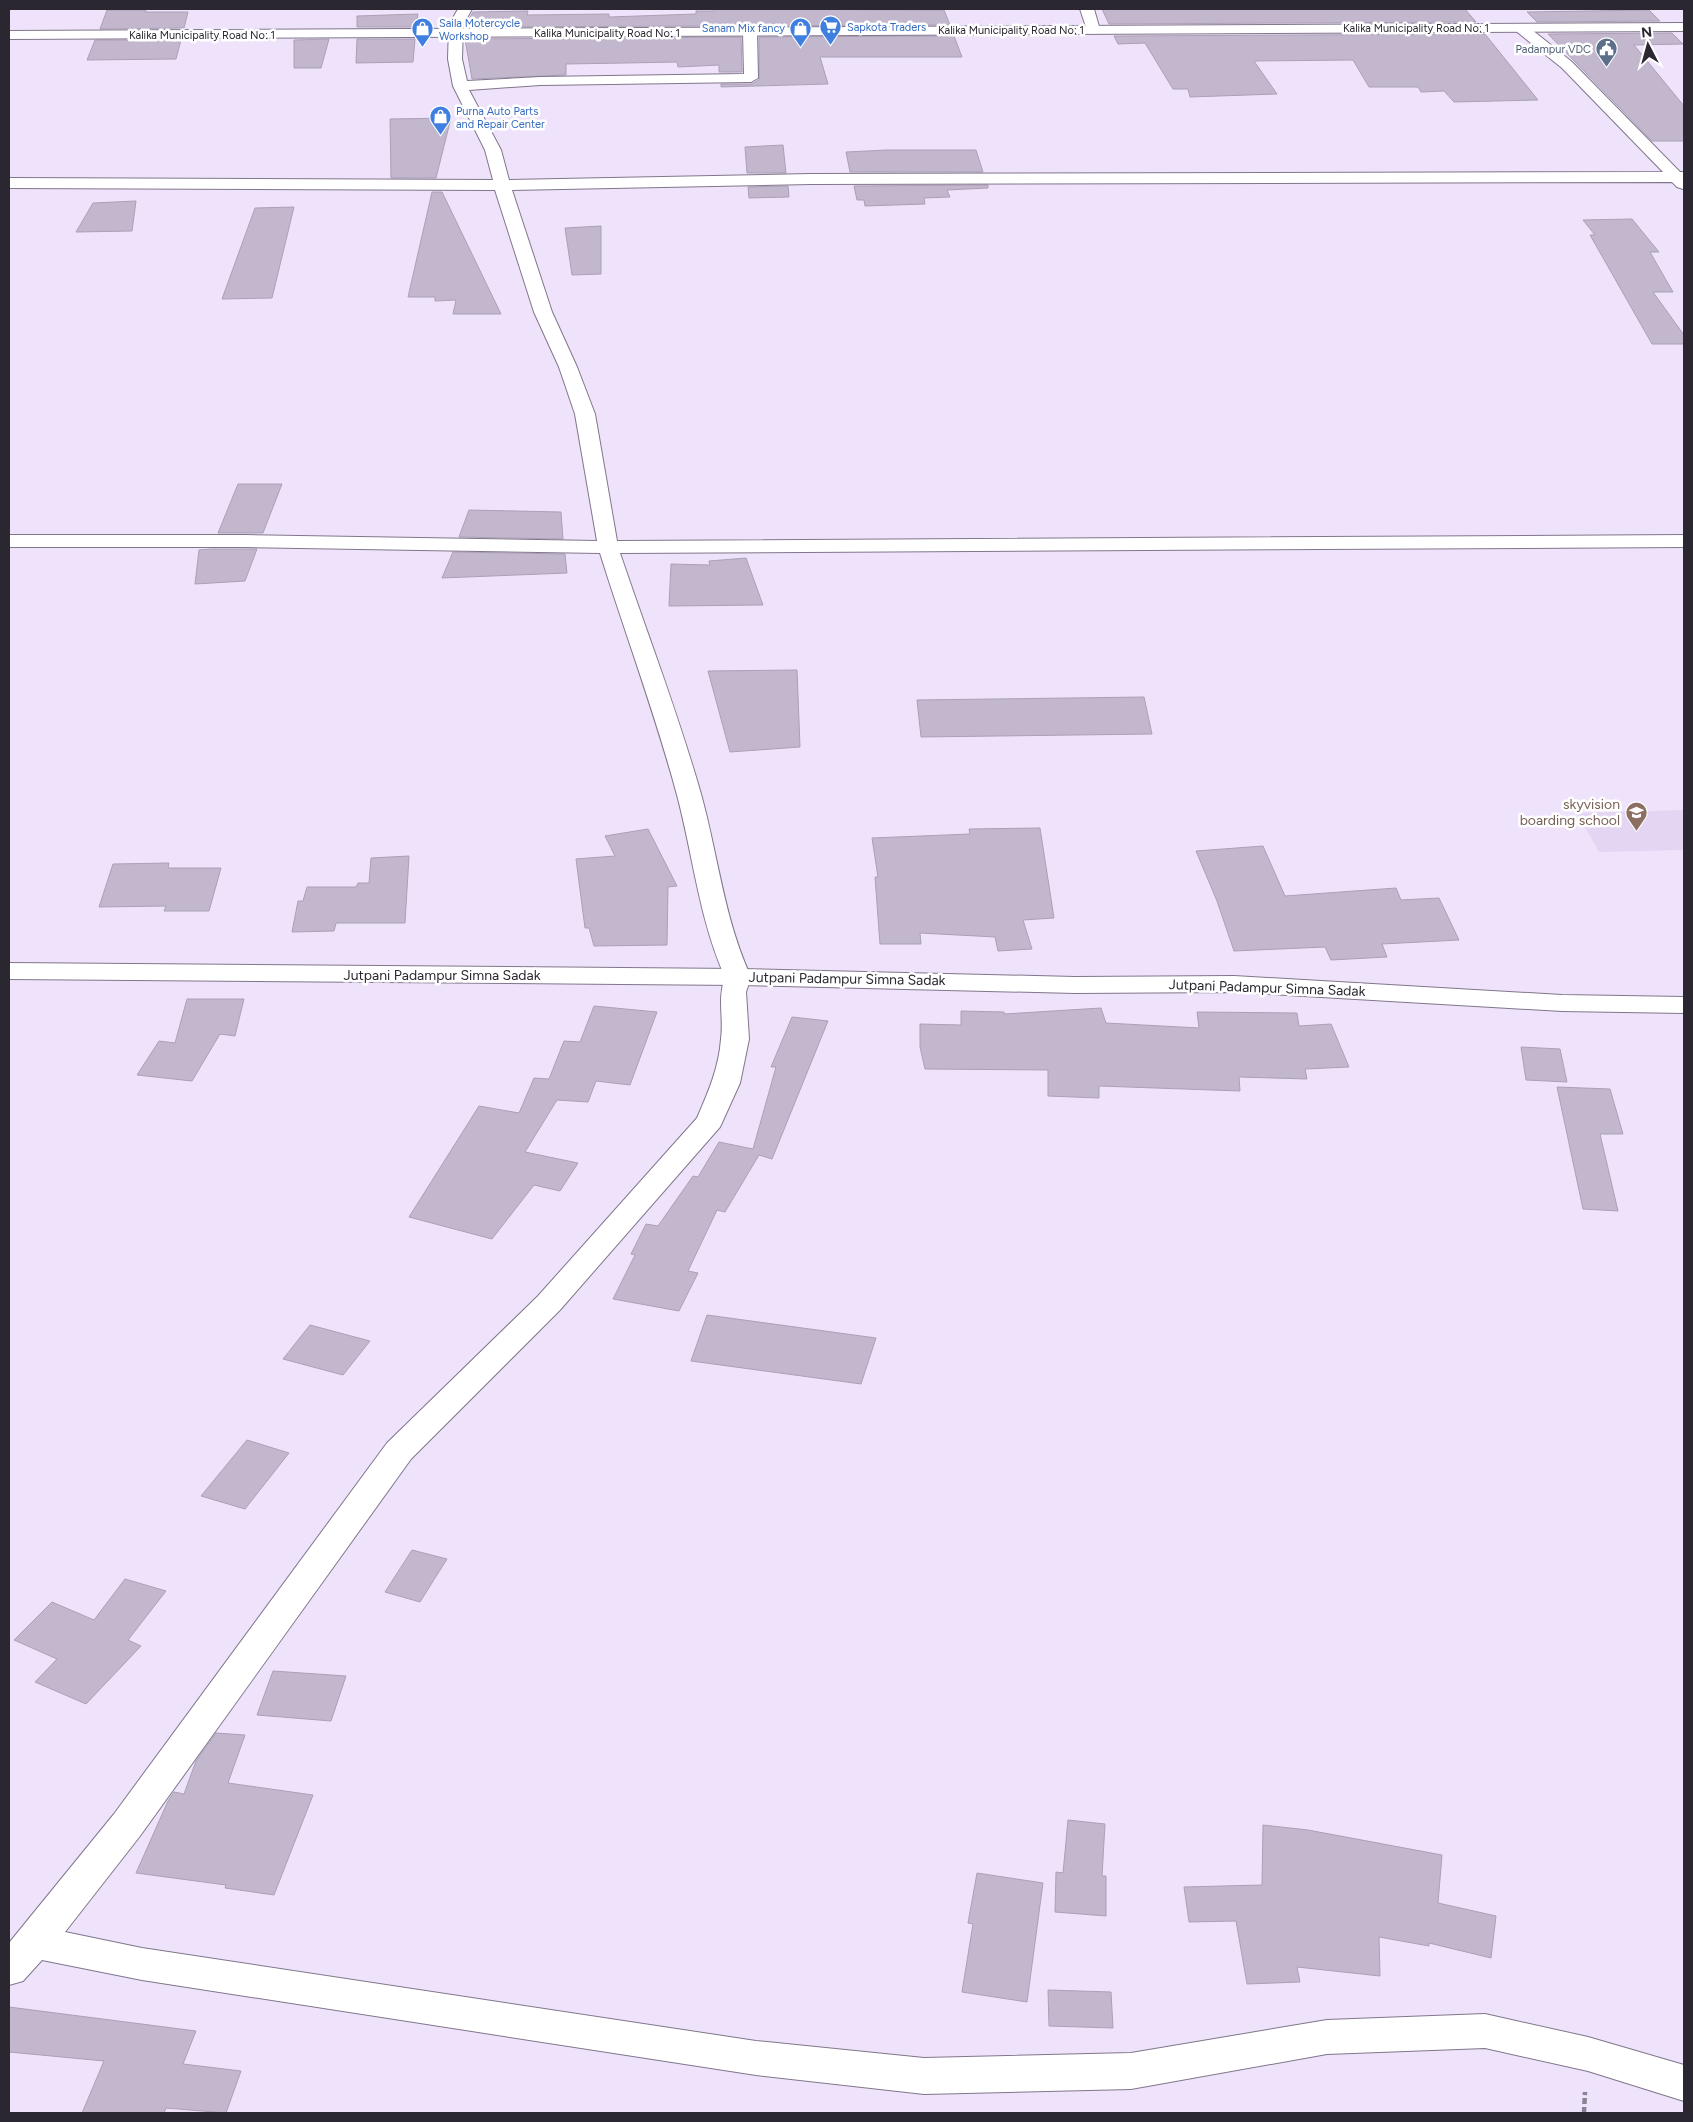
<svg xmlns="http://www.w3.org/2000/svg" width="1693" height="2122" font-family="Figtree,sans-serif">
<rect width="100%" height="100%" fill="#efe3fb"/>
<polygon fill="#e4d5f3" points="1684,810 1684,850 1599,852 1577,813"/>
<g fill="#c2b7cd" stroke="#aba0b6">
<polygon points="715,9 944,10 950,25 465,27 473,12 528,11 527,15 609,14 609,17 696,14 696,11 714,11"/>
<polygon points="1102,9 1465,9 1476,22 1109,24"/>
<polygon points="107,10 146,10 145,12 188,12 184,28 100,29"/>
<polygon points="1649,10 1660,21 1537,22 1527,12"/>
<polygon points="418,14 416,27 357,27 357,16"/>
<polygon points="1672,33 1683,44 1634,45 1684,106 1684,141 1652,141 1548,34"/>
<polygon points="1485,34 1538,100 1454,102 1444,91 1421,92 1418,87 1369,87 1353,60 1254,61 1277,94 1190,97 1188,89 1173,89 1145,43 1118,44 1114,36"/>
<polygon points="954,36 962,57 820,57 828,84 721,87 721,84 751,84 759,80 759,37"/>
<polygon points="741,37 742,72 719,72 719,65 678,67 677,62 625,63 566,64 566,75 472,79 465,39"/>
<polygon points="329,39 321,68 294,68 294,40"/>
<polygon points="357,39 415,39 413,62 356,63"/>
<polygon points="95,40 181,40 176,59 87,60"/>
<polygon points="451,118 436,178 391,178 390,119"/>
<polygon points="783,145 786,173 747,173 745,147"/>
<polygon points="887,150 976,150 983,172 850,172 846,152"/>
<polygon points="988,185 988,188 947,190 950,197 924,198 925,204 865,206 864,200 857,200 854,186"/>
<polygon points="788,186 789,197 749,198 748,187"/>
<polygon points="432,192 442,192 501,314 453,314 456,300 435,301 435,297 408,297"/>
<polygon points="136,201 132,231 76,232 93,203"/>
<polygon points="294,207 272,298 222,299 255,208"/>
<polygon points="1632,219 1659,252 1650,252 1673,292 1653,292 1684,335 1684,344 1652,344 1590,235 1595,235 1583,220"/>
<polygon points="601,226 601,274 572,275 565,228"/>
<polygon points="238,484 282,484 263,533 218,533"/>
<polygon points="469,510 561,512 563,539 459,537"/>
<polygon points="211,549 257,549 245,581 195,584 199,550"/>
<polygon points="453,552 565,554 567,573 442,578"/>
<polygon points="746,558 763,605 669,606 671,564 710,565 709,561"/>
<polygon points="797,670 800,747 730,752 708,671"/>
<polygon points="1144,697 1152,734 921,737 917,700"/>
<polygon points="1040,828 1054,918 1023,920 1032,949 998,951 995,937 920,933 921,944 880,944 875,877 878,877 872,838 970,834 969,829"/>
<polygon points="648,829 677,886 668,887 667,945 594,946 589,928 585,928 576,859 615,856 605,836"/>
<polygon points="1263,846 1285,896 1396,888 1401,900 1439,898 1459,940 1382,944 1387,957 1331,960 1325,947 1234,951 1217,901 1196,851"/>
<polygon points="409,856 405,923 336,923 334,931 292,932 298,901 303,901 307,887 356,887 358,883 369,883 371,858"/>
<polygon points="169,863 168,868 221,868 209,911 164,911 166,906 99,907 113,864"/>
<polygon points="187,999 244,999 235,1036 220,1034 192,1081 137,1075 159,1041 175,1043"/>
<polygon points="594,1006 657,1012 630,1085 596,1081 588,1102 557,1100 525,1152 578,1163 560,1191 534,1185 492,1239 409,1217 479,1106 519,1113 534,1078 549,1079 564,1041 580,1042"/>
<polygon points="1101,1008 1106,1023 1199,1028 1197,1012 1297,1013 1299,1026 1331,1024 1349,1067 1305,1069 1307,1079 1239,1077 1240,1091 1099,1086 1099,1098 1048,1096 1048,1070 925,1069 920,1047 920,1024 961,1025 961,1011 1004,1012 1004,1014"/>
<polygon points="792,1017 828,1021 772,1159 759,1155 725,1212 717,1210 688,1271 698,1273 679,1311 613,1299 635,1255 631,1254 646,1224 658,1226 693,1176 698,1177 719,1142 753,1149 776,1067 771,1067"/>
<polygon points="1521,1047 1560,1049 1567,1082 1526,1080"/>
<polygon points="1557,1087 1610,1089 1623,1134 1600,1134 1618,1211 1583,1209"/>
<polygon points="707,1315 876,1338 861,1384 691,1361"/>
<polygon points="310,1325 370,1341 343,1375 283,1359"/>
<polygon points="247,1440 289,1453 245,1509 201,1496"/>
<polygon points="412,1550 447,1559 420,1602 385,1592"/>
<polygon points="125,1579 166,1591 128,1640 141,1646 86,1704 35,1682 57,1659 14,1640 52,1602 94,1620"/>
<polygon points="273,1671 346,1676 331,1721 257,1715"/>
<polygon points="216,1733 245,1735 228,1783 313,1795 274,1895 225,1888 226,1885 136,1873 168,1801 174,1792 184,1794 196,1761"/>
<polygon points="1068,1820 1105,1824 1102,1876 1106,1876 1106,1916 1055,1912 1056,1872 1063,1873"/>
<polygon points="1263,1825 1308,1830 1442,1855 1438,1903 1496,1916 1491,1958 1429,1943 1429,1946 1379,1937 1380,1976 1297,1967 1300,1982 1247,1984 1236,1921 1189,1922 1184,1887 1262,1885"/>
<polygon points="977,1873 1043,1883 1027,2002 962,1992 973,1924 968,1923"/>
<polygon points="1048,1990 1111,1992 1113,2028 1049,2026"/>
<polygon points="9,2007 196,2031 183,2064 241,2071 226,2113 166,2108 164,2113 82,2113 104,2061 9,2052"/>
</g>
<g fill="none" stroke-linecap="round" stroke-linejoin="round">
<defs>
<g id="minor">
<path d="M458,9H472L463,25L462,59L467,81L540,77L744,74L743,32L750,28L757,32L758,78L751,82L540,85L469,90L501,150L509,180L811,174L1663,172L1562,68L1516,31L1514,28L1521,24L1526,25L1572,62L1680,172H1684L1683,189L1677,187L1672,182L811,184L512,190L552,312L577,367L595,414L617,541L1684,535V547L620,553C647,633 678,713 701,794C718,855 724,919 751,977L746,992L749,1039L740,1083L720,1127L560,1310L411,1459L140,1836L65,1932L142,1948L756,2041L924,2058L1131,2053L1327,2020L1485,2014L1588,2037L1684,2065V2101L1588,2071L1485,2048L1327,2054L1131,2089L924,2094L756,2075L142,1980L42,1960L23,1981L9,1985V1943L114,1814L387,1443L538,1296L697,1118C708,1093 719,1067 721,1039C724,1016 717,1001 725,977C699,919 693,855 677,795C655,713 625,633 600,553L245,547H9V535H245L597,541L575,414L559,367L534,312L495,190L9,188V178L493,180L485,150L453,86L448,59L449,25Z"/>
<polygon points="1080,9 1094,9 1100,30 1098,33 1088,33"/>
</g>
<g id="tertiary">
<polygon points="1684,23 1684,31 9,39 9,31"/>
<polygon points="9,963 738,969 1075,977 1234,976 1562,995 1684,997 1684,1013 1562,1011 1234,992 1075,993 738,985 9,979"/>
</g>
</defs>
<use href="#minor" stroke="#81768b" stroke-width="2"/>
<use href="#tertiary" stroke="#81768b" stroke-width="2"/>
<polyline stroke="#8b8394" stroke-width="4.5" stroke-dasharray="6 3" stroke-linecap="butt" points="1584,2113 1585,2092"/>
<use href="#minor" fill="#fff" fill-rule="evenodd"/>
<use href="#tertiary" fill="#fff" fill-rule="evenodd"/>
</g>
<defs>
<symbol id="supermarket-pin" viewBox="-11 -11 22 30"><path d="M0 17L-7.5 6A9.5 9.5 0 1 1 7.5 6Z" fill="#3f7fe0" stroke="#fff"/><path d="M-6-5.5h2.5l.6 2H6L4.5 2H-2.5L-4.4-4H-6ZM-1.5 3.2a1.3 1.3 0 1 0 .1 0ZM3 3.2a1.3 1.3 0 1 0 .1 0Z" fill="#fff"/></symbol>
<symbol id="shop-pin" viewBox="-11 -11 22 30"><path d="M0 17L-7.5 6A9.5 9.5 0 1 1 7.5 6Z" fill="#3f7fe0" stroke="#fff"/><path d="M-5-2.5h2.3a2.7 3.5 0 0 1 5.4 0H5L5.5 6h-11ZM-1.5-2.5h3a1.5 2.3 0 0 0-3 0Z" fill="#fff"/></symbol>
<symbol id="civic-pin" viewBox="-11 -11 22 30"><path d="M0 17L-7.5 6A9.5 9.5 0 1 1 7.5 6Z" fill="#5c6f8a" stroke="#fff"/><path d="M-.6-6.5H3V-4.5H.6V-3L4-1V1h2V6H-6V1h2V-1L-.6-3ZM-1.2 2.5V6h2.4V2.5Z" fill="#fff"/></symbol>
<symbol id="school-pin" viewBox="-11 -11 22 30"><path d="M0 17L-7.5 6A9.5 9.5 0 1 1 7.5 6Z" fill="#8d6e63" stroke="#fff"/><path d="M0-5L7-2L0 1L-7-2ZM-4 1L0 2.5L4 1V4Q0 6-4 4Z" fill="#fff"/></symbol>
</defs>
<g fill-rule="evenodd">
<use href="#supermarket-pin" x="818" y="14" width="25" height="34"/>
<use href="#shop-pin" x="788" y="16" width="25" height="34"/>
<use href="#shop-pin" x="410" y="16" width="25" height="34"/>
<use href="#civic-pin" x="1594" y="36" width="25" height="34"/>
<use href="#shop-pin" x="428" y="104" width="25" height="34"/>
<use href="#school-pin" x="1624" y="800" width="25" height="34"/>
</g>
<g text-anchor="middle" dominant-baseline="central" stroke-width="5" stroke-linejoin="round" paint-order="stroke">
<g font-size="11" fill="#366cbe" stroke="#fff" text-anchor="start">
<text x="439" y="23">Saila Motercycle<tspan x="439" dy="13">Workshop</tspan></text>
<text x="847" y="27">Sapkota Traders</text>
<text x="785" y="28" text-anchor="end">Sanam Mix fancy</text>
<text x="456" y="111">Purna Auto Parts<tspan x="456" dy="13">and Repair Center</tspan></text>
</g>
<g font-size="11" fill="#2b2730" stroke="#fff">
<text x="1416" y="28">Kalika Municipality Road No: 1</text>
<text x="1011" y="30">Kalika Municipality Road No: 1</text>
<text x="607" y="33">Kalika Municipality Road No: 1</text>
<text x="202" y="35">Kalika Municipality Road No: 1</text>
</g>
<g font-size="11" fill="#4e5e75" stroke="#fff" text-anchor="end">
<text x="1591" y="49">Padampur VDC</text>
</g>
<g font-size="14" fill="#785e54" stroke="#fff" text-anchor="end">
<text x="1620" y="804">skyvision<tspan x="1620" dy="16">boarding school</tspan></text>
</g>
<g font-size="14" fill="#2b2730" stroke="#fff">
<text x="442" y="975">Jutpani Padampur Simna Sadak</text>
<text transform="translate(847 979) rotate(1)">Jutpani Padampur Simna Sadak</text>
<text transform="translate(1267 988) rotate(2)">Jutpani Padampur Simna Sadak</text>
</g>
</g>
<rect width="1693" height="2122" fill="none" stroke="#2b2730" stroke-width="20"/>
<g transform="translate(1648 45) rotate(354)" stroke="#ffffff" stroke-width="4" paint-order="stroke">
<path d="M0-4L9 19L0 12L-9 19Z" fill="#2b2730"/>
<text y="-8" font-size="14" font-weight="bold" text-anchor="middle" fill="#2b2730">N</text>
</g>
</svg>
